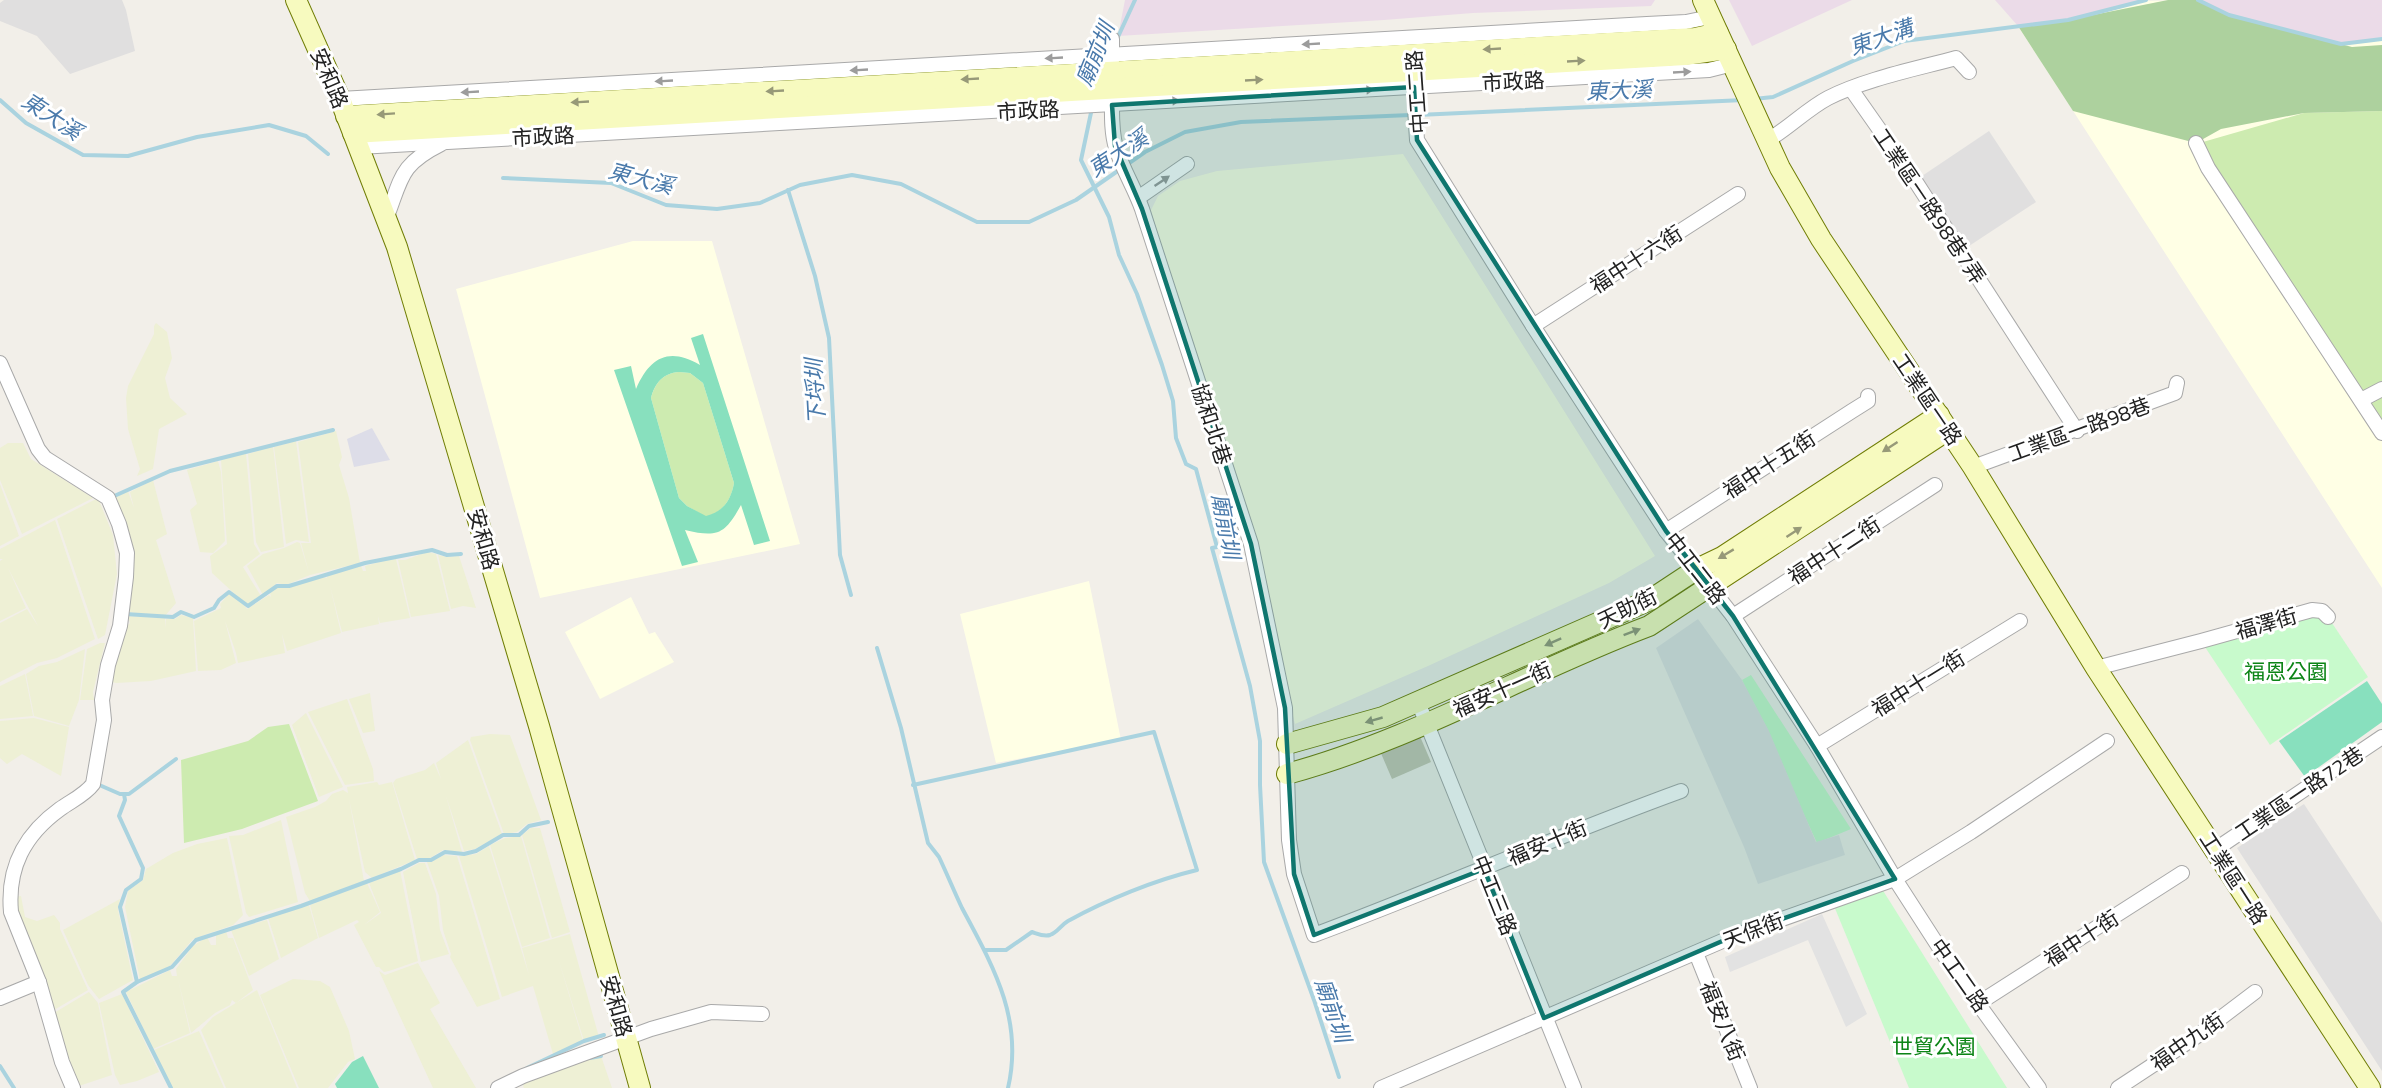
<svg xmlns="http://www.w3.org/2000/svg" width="2382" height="1088" font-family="'Titillium Web','Noto Sans TC',sans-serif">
<rect width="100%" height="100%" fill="#f2efe9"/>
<g fill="#e0dfdf">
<polygon points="4,0 122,0 126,10 135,51 70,74 37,36 0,21 0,3"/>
<polygon points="1989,131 2036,202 1966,248 1919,178"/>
<polygon points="2304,804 2382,923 2382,1071 2237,848"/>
</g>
<g fill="#ebdbe8">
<polygon points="1125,0 1655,0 1651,6 1473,13 1384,20 1118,36"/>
<polygon points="1729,0 1852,0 1752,46"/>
<polygon points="1995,0 2146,0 2068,20 2018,26"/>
<polygon points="2198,0 2382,0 2382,39 2341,44 2229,15"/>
</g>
<g fill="#ffffe5">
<polygon points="2198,0 2229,15 2341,44 2382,39 2382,588 2018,26 2068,20 2137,1"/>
<polygon points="1403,154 1655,556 1609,583 1428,666 1295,724 1250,545 1194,365 1151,210 1158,196 1180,181 1217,171"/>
<polygon points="633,241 712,241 800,544 540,598 456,289"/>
<polygon points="1089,581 1121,740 996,763 960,614"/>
<polygon points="631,597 649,634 655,632 674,662 600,699 565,632"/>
</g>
<polygon fill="#c7c7b4" points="1419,734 1431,762 1392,779 1380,751"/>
<g fill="#eef0d5">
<polygon points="156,323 167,332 172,358 165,378 170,398 187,414 159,429 153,469 137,476 140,469 128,429 126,398 128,386 154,334 154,326"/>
<polygon points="336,431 342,457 339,465 349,498 360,563 310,575 286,585 277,583 263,595 247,566 263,554 284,548 297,542 300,543 309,573 301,543 311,543 298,442"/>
<polygon points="296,441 309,542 296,540 286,544 274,447"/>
<polygon points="8,443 23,443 31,459 93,498 22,534 0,480 0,448"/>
<polygon points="273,446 284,547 261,552 256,542 248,454"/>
<polygon points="246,453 254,544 260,554 243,567 261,596 247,605 239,599 247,609 269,595 271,597 270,593 278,587 289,588 318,576 327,578 327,575 361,566 363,571 366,571 365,566 387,560 396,559 410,618 380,623 378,616 379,624 342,632 330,586 341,633 287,651 282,634 285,653 238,663 236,653 225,621 236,663 221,670 198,671 194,621 221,608 220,604 229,594 237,596 212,573 210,556 227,544 221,460"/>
<polygon points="218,461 221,472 225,541 213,553 200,552 190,510 197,504 187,470"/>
<polygon points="153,480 167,534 156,540 176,603 164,617 128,612 134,560 116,497 128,491 134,508 130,492"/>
<polygon points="0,484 19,536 0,546"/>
<polygon points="98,498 113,535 117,574 105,635 98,639 57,519"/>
<polygon points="55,520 95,639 57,658 37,663 0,682 0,623 27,609 38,626 8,568 26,608 0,621 0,561 3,559 0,559 0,549"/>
<polygon points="427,552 436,554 450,611 411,617 398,560 405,560"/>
<polygon points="438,555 447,557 459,556 476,608 463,606 451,609"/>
<polygon points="181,615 193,618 196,671 151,681 116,683 108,681 124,629 130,623 128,616 165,618 166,628 166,619 175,619"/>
<polygon points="100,643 105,643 93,692 94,700 80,700 87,649"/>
<polygon points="85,649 79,700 69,726 34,716 26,674 39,666 57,662"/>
<polygon points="25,674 33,716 0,719 0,686"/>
<polygon points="370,693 375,731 363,733 349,699"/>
<polygon points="347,699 373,769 374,781 345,785 308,712"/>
<polygon points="306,713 343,787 319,797 292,725"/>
<polygon points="34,718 69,727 61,776 22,754 7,764 0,758 0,721"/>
<polygon points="490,734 510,735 541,820 527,824 517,832 504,834 470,740 471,737"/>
<polygon points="468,740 502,834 475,849 464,851 446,796 462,852 443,850 430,858 417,859 393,783 396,779 425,770 434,763 441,779 436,763"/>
<polygon points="377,782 379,785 392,782 415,860 372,878 365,872 349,799 364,881 310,901 305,893 286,817 315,807 326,801 332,794 343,790 348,793 347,787"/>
<polygon points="281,820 298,902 249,917 246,913 229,836 243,835"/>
<polygon points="531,828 540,828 570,932 552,938 522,835"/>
<polygon points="521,836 550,938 522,947 490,845 505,838"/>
<polygon points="227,838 243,915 233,925 193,939 170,966 140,980 125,907 128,891 143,880 146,869 173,853 197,844"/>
<polygon points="489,846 529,975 522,948 570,934 599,1037 584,1041 558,958 583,1041 553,1054 533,986 502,997 459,856 476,854"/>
<polygon points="444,855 457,856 500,999 477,1007 450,957 451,954 443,930 439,896 427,862 431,862"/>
<polygon points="419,863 425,863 436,894 440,930 449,954 421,962 403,872"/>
<polygon points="400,870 418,961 389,971 384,972 379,967 376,967 354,925 359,922 357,920 319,938 310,905 367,883 380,912 364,925 381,913 369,883"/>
<polygon points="21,896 25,917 37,921 54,915 60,923 60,929 88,990 54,1010 51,1007 26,946 14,897"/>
<polygon points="120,899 118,910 133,980 99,999 88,985 63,930"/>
<polygon points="309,905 318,938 281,958 268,918"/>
<polygon points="267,920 279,959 249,976 231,930"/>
<polygon points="226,931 228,938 233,938 253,990 236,1003 232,1000 230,1005 215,1013 191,1033 178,979 190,1033 153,1049 126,992 170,970 172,976 177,976 176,969 193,946 207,937 211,945 216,945 216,934"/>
<polygon points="418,963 440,1003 430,1009 476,1088 433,1088 379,971 385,975"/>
<polygon points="293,979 320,981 330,987 349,1031 355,1059 348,1062 328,1088 299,1088 260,995"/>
<polygon points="257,990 297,1088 226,1088 201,1030 213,1017"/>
<polygon points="89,992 98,1003 112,1075 79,1086 63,1051 54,1013"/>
<polygon points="122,994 159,1072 137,1081 120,1085 115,1075 99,1003"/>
<polygon points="199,1031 224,1088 172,1088 154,1050"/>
<polygon points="601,1056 612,1088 524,1088 523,1086 525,1082 572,1061"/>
</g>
<g fill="#cdebb0">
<polygon points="2382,111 2382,433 2196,144 2304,113"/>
<path d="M679,372L690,373L703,383L734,483C731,500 723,512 706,517L687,506L679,498L651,398C655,383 663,373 679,372Z"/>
<polygon points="289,724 318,801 242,829 184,843 181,760 248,741 268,727"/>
</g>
<polygon fill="#add19e" points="2168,0 2198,0 2229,15 2352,47 2382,45 2382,111 2304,113 2221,129 2196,143 2073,111 2018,26 2068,20"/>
<g fill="#c8facc">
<polygon points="2312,610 2328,617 2368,677 2270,745 2201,641"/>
<polygon points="1751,675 1851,829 1817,843 1742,680"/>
<polygon points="1882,889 2007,1088 1909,1088 1834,906"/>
</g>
<g fill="#88e0be" fill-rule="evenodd">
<path d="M703,334L770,541L754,545L741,505C725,534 718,538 685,530L698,562L682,566L614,370L631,366L636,389C650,357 669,347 700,365L691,338ZM679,372L690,373L703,383L734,483C731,500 723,512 706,516L687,506L679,498L651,398C655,383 663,373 679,372Z"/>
<polygon points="2367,681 2382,704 2382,722 2305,777 2279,741"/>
<polygon points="363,1056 379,1088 337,1088 335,1084 352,1062"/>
</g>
<g fill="#e2e2e2">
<polygon points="1698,619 1742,680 1769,731 1816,842 1839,835 1845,855 1758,884 1744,847 1656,648"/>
<polygon points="1822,914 1867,1014 1846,1027 1808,940 1730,972 1725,957"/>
</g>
<polygon fill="#dddde8" points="372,428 390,460 354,467 347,439"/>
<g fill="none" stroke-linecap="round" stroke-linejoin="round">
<g stroke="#aad3df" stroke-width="4">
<polyline points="2198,0 2229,15 2341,44 2382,39"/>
<polyline points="1117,39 1135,0"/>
<polyline points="1754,99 1773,97 1853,61 1904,41 2068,20 2146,0"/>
<polyline points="0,100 26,123 83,155 128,156 197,137 269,125 306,136 328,154"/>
<polyline points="1092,108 1081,160 1109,217 1119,255 1137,294 1162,365 1173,401 1176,438 1186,464 1196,469 1217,547 1212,548 1250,686 1260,741 1260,785 1264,862 1314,1000 1339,1077"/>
<polyline points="1418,115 1744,100"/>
<polyline points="503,178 611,183 666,205 717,209 760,203 800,185 852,175 901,184 977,222 1029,222 1076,200 1145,152 1185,132 1241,122 1411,115"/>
<polyline points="788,190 815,276 829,338 840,555 851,595"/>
<polyline points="112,497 170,471 333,430"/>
<polyline points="125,614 173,617 181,612 194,617 214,608 219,600 229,592 248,606 277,586 289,586 365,563 432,550 447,555 461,554"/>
<path d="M877,648L901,728L928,843L939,857C947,874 954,891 962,908C993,966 1024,1019 1008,1088"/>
<polyline points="97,784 120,794 129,794 176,759"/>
<path d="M913,785L1154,732L1197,870C1155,880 1106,900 1068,921C1061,925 1058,932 1050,935C1044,937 1038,934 1032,932L1006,950H985"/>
<polyline points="124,794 125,800 119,816 143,868 141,879 126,890 120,907 137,982 123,992 171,1088"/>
<polyline points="137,982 172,967 196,940 301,906 401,869 419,860 431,860 445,852 464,854 476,851 503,835 519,835 529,826 548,822"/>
<polyline points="590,1058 601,1056"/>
<polyline points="0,1066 14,1088"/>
<polyline points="527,1068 584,1041 604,1035"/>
</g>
<defs>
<g id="street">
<polyline points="1112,61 1112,39"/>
<polyline points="1413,77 1417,140 1533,326 1666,531 1733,616 1817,746 1895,879 1953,969 2039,1088"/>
<polyline points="1851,89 1912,176 2077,431"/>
<path d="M1112,96C1112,113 1111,131 1116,148C1122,168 1135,189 1142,209L1251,544L1285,708L1289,840L1294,874L1314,935C1437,889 1557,836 1681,791"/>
<polyline points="340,99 1647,24 1686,22 1710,17"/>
<path d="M1768,140C1789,128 1807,109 1828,98C1865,79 1916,69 1956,58L1969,72"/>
<polyline points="2196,143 2208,168 2382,433"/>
<polyline points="359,147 1709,70 1733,64"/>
<polyline points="1138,198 1187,164"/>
<path d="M386,219C402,178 399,165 441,144"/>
<polyline points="1533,326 1738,194"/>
<path d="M0,363L38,449L45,458L108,498L119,524L127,553L126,577L120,626L108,665L102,700L104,720L93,784C85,795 71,801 60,809C24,835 7,868 11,912L39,982L62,1062L73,1088"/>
<polyline points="2361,400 2382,389"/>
<polyline points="1973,467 2175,393 2177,383"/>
<polyline points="1666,531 1852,411 1868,401 1868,396"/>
<polyline points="1733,616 1935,485"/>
<polyline points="2096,668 2201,641 2312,610 2322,611 2328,617"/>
<polyline points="1418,702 1574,1088"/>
<polyline points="1817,746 2020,621"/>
<polyline points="2216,849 2382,737"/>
<polyline points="1696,953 1750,1088"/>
<polyline points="0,998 39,982"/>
<polyline points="1979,1003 2182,873"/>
<polyline points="498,1088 523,1076 651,1029 711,1012 762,1014"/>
<polyline points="1381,1088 1734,936 1895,879 1971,832 2107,741"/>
<polyline points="2118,1088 2197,1036 2255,992"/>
</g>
<g id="secondary">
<polyline points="296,0 340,99 397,247 539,726 640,1088"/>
<polyline points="1703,0 1780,168 1821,239 1973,467 2096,668 2370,1088"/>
<polyline points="346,116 1695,38 1718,33"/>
<polyline points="353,133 1685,55 1726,49"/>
<polyline points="1287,744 1383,717 1650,600 1697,569 1722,557 1939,415"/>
<path d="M1287,774C1413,740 1527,672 1649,626L1948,430"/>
</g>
</defs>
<use href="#street" stroke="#a9a9a9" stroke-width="16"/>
<use href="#secondary" stroke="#707d05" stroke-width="22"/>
<use href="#street" stroke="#fff" stroke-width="14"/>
<use href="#secondary" stroke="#f7fabf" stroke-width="20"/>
</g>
<defs><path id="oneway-solid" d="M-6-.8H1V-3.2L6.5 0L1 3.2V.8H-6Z" transform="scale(1.5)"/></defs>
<g fill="#9c9c9c">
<use href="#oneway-solid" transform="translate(1311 44) rotate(177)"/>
<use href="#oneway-solid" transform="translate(1054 58) rotate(177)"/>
<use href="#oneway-solid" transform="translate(859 70) rotate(177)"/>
<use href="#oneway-solid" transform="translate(1682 72) rotate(-3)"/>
<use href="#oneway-solid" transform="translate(664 81) rotate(177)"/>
<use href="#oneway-solid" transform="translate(1365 90) rotate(-3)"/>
<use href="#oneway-solid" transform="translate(470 92) rotate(177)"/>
<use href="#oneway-solid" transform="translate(1171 101) rotate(-3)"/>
<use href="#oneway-solid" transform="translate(1162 181) rotate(-34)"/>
</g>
<g fill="#979978">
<use href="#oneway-solid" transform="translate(1492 49) rotate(177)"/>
<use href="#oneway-solid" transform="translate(1576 61) rotate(-3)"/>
<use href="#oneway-solid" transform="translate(970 79) rotate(177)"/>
<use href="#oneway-solid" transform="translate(1254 80) rotate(-3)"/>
<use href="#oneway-solid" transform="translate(775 91) rotate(177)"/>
<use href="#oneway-solid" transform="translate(580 102) rotate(177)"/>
<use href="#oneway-solid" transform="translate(386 114) rotate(176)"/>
<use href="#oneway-solid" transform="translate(1890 447) rotate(147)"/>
<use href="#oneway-solid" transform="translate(1794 532) rotate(-33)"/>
<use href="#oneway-solid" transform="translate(1726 554) rotate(149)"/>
<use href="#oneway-solid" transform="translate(1632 632) rotate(-21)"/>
<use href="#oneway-solid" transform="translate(1553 642) rotate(156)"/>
<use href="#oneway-solid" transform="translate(1374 720) rotate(164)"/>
</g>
<path fill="#0f766e" fill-opacity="0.2" stroke="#0f766e" stroke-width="4.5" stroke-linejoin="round" d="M1414,87L1417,140L1666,531L1733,616L1895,879L1734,936L1544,1018L1484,869L1314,935L1294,874L1285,708L1251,544L1142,209L1115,146L1112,105Z"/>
<g text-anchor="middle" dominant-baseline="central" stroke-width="6" stroke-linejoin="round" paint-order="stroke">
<g font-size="21" fill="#222" stroke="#fff">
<text transform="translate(330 78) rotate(67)">安和路</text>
<text transform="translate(1513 81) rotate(-3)">市政路</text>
<text transform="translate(1416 92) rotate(-94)">中工二路</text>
<text transform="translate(1028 110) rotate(-3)">市政路</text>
<text transform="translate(543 136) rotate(-3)">市政路</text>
<text transform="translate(1930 206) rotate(56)">工業區一路98巷7弄</text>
<text transform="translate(1636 259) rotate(-33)">福中十六街</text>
<text transform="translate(1928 399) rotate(56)">工業區一路</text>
<text transform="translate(1212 424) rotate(72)">協和北巷</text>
<text transform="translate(2079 429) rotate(-20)">工業區一路98巷</text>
<text transform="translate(1769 464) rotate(-33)">福中十五街</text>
<text transform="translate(484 539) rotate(74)">安和路</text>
<text transform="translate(1834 550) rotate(-33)">福中十二街</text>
<text transform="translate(1696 568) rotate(52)">中工二路</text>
<text transform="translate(1627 608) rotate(-26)">天助街</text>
<text transform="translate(2266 623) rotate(-16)">福澤街</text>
<text transform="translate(1918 683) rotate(-32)">福中十一街</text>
<text transform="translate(1502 689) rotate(-24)">福安十一街</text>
<text transform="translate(2299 793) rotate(-34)">工業區一路72巷</text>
<text transform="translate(1547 842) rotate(-23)">福安十街</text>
<text transform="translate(2234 878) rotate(57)">工業區一路</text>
<text transform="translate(1495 895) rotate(68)">中工三路</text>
<text transform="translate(1753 930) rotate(-21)">天保街</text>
<text transform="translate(2081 938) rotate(-33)">福中十街</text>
<text transform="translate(1960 975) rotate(55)">中工二路</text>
<text transform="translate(617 1006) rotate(74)">安和路</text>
<text transform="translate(1723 1021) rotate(68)">福安八街</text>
<text transform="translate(2187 1041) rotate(-35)">福中九街</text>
</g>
<g font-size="21" fill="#0c8416" stroke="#fff">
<text x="2286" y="671">福恩公園</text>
<text x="1934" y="1046">世貿公園</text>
</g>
<g font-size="22" font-style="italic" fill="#4a7aab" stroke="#fff">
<text transform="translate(1881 37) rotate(-19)">東大溝</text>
<text transform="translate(1095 54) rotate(-68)">廟前圳</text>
<text transform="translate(1619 90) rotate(-2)">東大溪</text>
<text transform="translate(52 116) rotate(33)">東大溪</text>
<text transform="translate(1118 153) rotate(-33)">東大溪</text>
<text transform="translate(641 178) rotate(15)">東大溪</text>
<text transform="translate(815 392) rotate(-93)">下埒圳</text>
<text transform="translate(1226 526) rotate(79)">廟前圳</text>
<text transform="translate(1333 1010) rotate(71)">廟前圳</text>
</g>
</g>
</svg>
